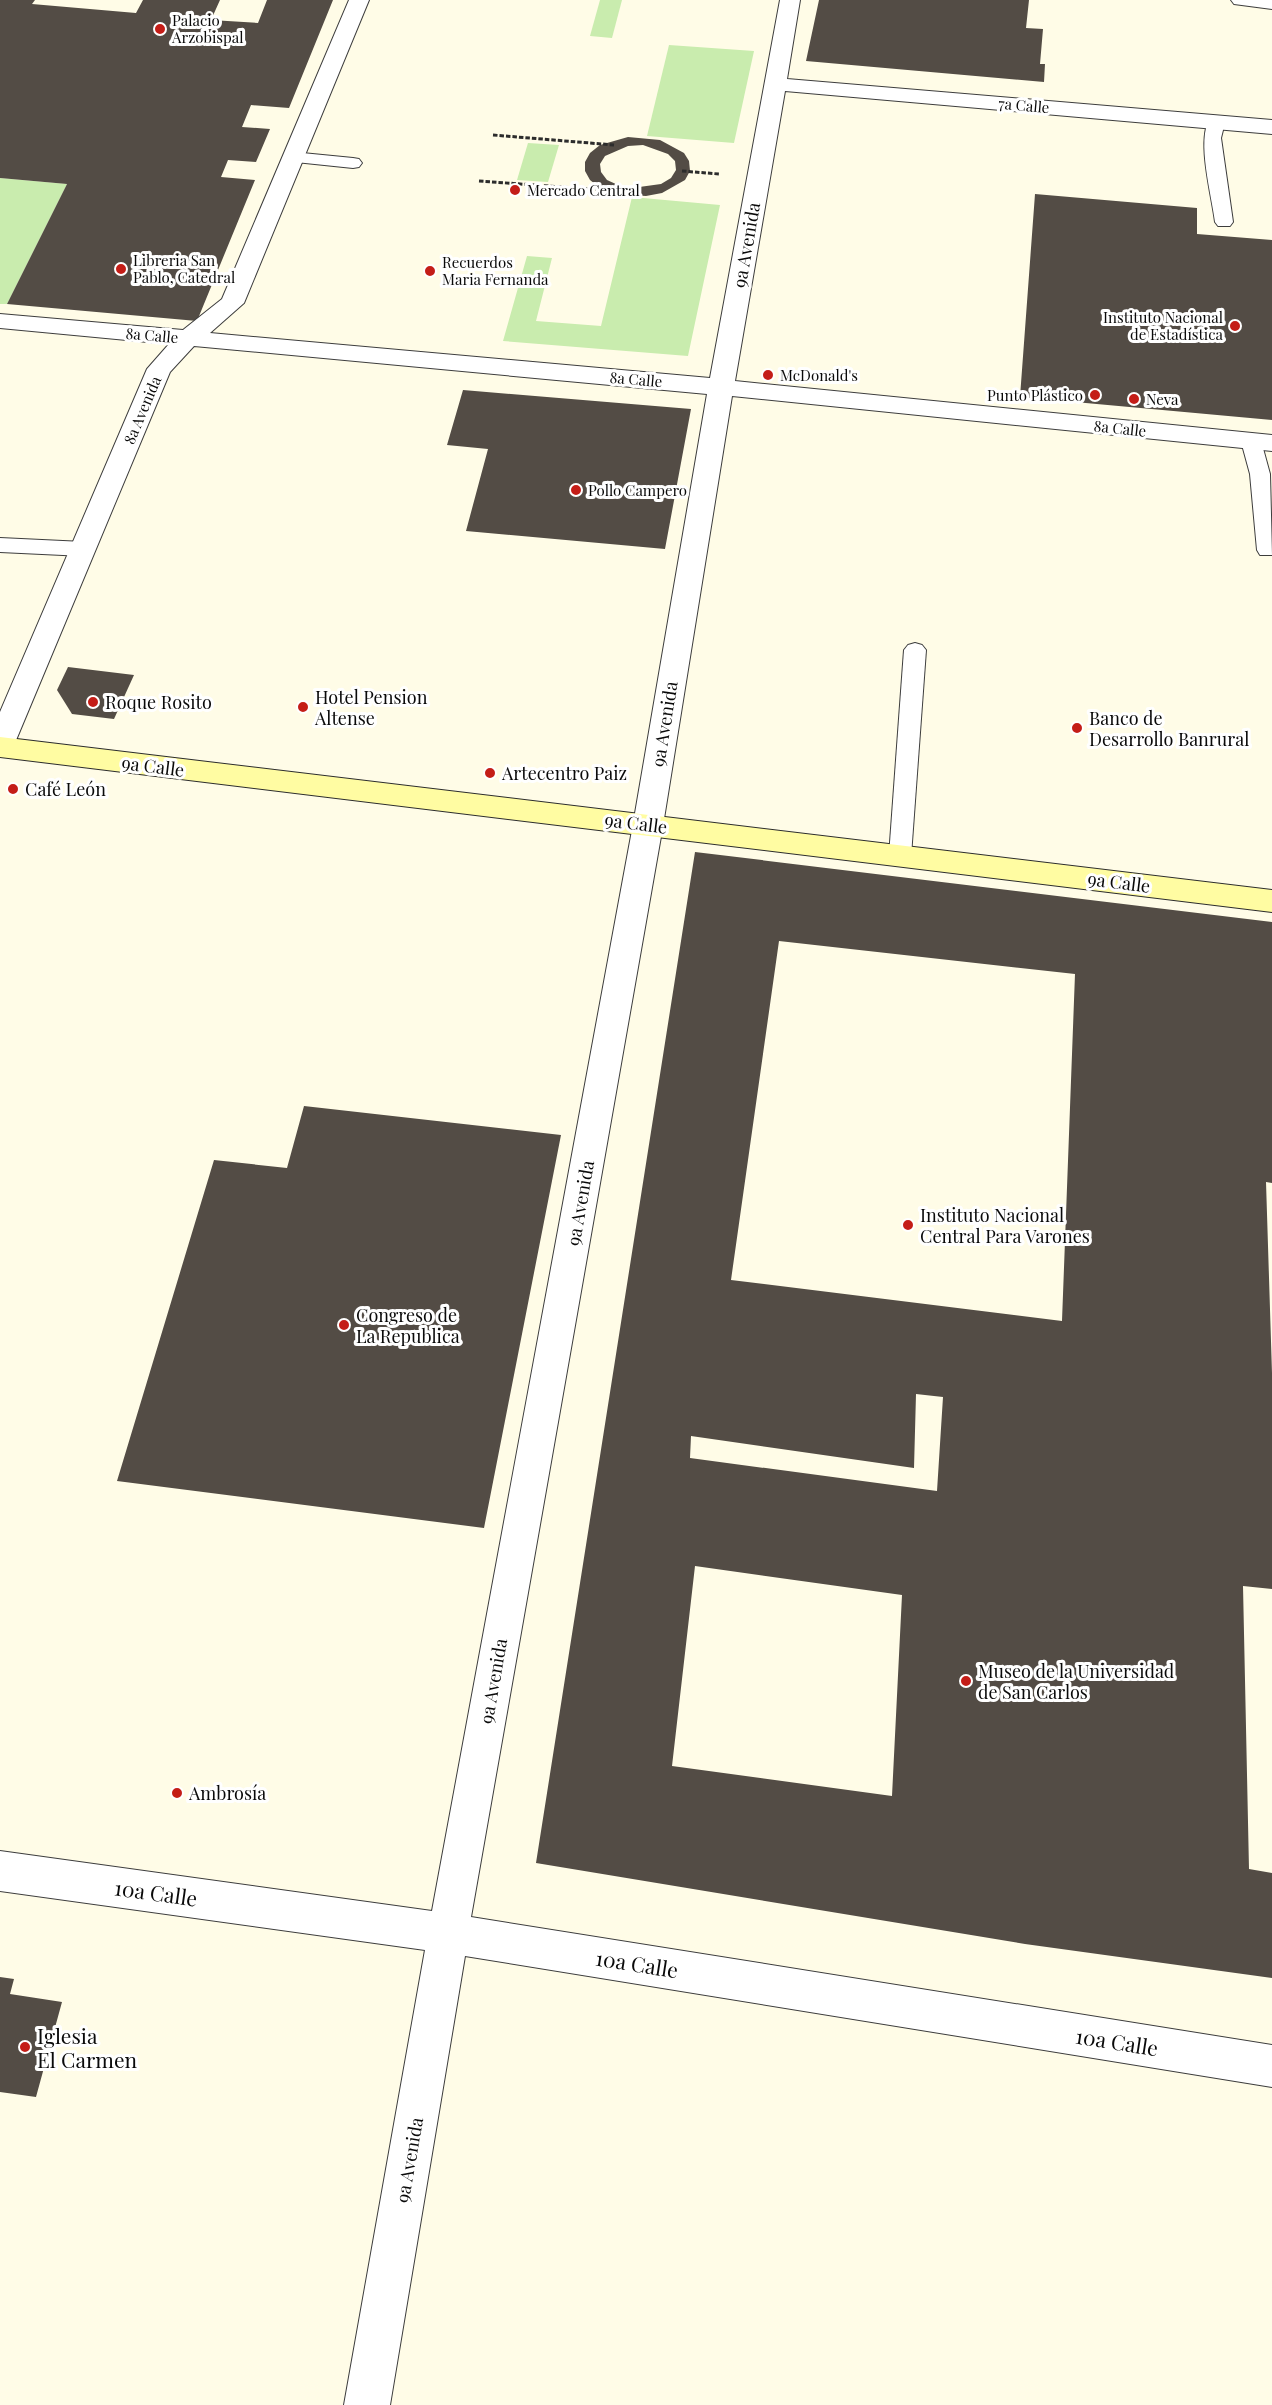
<svg xmlns="http://www.w3.org/2000/svg" width="1272" height="2405" font-family="'Playfair Display',serif">
<rect width="100%" height="100%" fill="#fffce7"/>
<g fill="#c9ecae">
<polygon points="600,0 622,0 612,38 590,36"/>
<polygon points="669,45 754,51 734,143 647,136"/>
<polygon points="528,143 559,145 548,182 517,180"/>
<polygon points="0,178 67,184 7,304 0,304"/>
<polygon points="632,197 720,205 688,356 503,341 527,256 552,258 536,321 601,326"/>
</g>
<g fill="#534c45" fill-rule="evenodd">
<polygon points="0,0 35,0 32,4 136,13 143,0 220,0 211,20 258,23 267,0 333,0 289,108 251,105 242,127 270,129 256,162 228,160 221,177 255,180 197,321 7,304 67,184 0,178"/>
<polygon points="819,0 1029,0 1026,28 1043,29 1040,64 1045,64 1044,82 806,61"/>
<path d="M628,137L660,140L684,153L689,161L690,171L685,180L662,193L646,196L613,194L600,188L590,180L585,171V162L590,153L600,145ZM643,145L668,154L675,161L676,170L671,178L661,184L632,188L618,185L607,180L601,172L600,164L605,156L628,146Z"/>
<polygon points="1035,194 1197,208 1197,234 1272,240 1272,420 1020,397"/>
<polygon points="463,390 691,409 665,549 466,531 488,449 447,445"/>
<polygon points="68,667 134,675 114,719 72,714 57,690"/>
<path d="M695,852L1272,922V1183L1266,1182L1272,1373V1589L1243,1586L1249,1869L1272,1873V1978L1025,1944L536,1863ZM779,941L1075,974L1062,1321L731,1280ZM916,1394L943,1397L937,1491L690,1458L691,1436L914,1468ZM695,1566L902,1595L892,1796L672,1766Z"/>
<polygon points="304,1106 561,1135 484,1528 117,1481 214,1160 287,1168"/>
<polygon points="0,1977 14,1979 10,1994 62,2002 36,2097 0,2092"/>
</g>
<g fill="none" stroke-linecap="round" stroke-linejoin="round">
<defs>
<g id="lane">
<path d="M1216,117L1222,118L1225,122L1221,138L1233,222L1230,226H1218L1215,222C1212,196 1196,140 1210,118Z"/>
<polygon points="292,152 353,158 359,159 362,163 359,167 353,168 286,161 283,157 286,153"/>
<polygon points="1251,435 1258,437 1261,441 1270,474 1272,555 1260,555 1257,550 1250,474 1241,441 1244,437"/>
<polygon points="0,538 84,542 91,544 94,549 91,554 84,556 0,552"/>
<polygon points="915,643 922,645 926,650 911,856 908,862 900,865 892,862 889,856 904,650 908,645"/>
</g>
<g id="street">
<polygon points="349,0 369,0 244,303 210,333 710,378 780,0 800,0 787,79 1272,120 1272,134 785,91 735,381 1272,435 1272,451 732,396 663,825 471,1917 1272,2045 1272,2087 465,1956 390,2405 344,2405 425,1950 0,1891 0,1851 432,1911 633,825 707,394 194,346 170,372 14,745 10,752 0,755 0,712 147,369 169,344 0,328 0,314 183,330 222,299"/>
<polygon points="1231,0 1272,0 1272,9 1234,4"/>
</g>
<polygon id="secondary" points="0,737 1272,890 1272,912 0,757"/>
</defs>
<use href="#lane" stroke="#3d3d3d" stroke-width="2"/>
<use href="#street" stroke="#3d3d3d" stroke-width="2"/>
<use href="#secondary" stroke="#2c2c2c" stroke-width="2"/>
<g stroke="#2c2c2c" stroke-width="3" stroke-dasharray="4.5 2" stroke-linecap="butt">
<polyline points="493,135 614,145"/>
<polyline points="682,171 719,174"/>
<polyline points="479,181 631,192"/>
</g>
<use href="#lane" fill="#fff" fill-rule="evenodd"/>
<use href="#street" fill="#fff" fill-rule="evenodd"/>
<use href="#secondary" fill="#fffca2" fill-rule="evenodd"/>
</g>
<g fill="#c41d17" stroke="#fff" stroke-width="2">
<circle cx="160" cy="29" r="6"/>
<circle cx="515" cy="190" r="6"/>
<circle cx="121" cy="269" r="6"/>
<circle cx="430" cy="271" r="6"/>
<circle cx="1235" cy="326" r="6"/>
<circle cx="768" cy="375" r="6"/>
<circle cx="1095" cy="395" r="6"/>
<circle cx="1134" cy="399" r="6"/>
<circle cx="576" cy="490" r="6"/>
<circle cx="93" cy="702" r="6"/>
<circle cx="303" cy="707" r="6"/>
<circle cx="1077" cy="728" r="6"/>
<circle cx="490" cy="773" r="6"/>
<circle cx="13" cy="789" r="6"/>
<circle cx="908" cy="1225" r="6"/>
<circle cx="344" cy="1325" r="6"/>
<circle cx="966" cy="1681" r="6"/>
<circle cx="177" cy="1793" r="6"/>
<circle cx="25" cy="2047" r="6"/>
</g>
<g text-anchor="middle" dominant-baseline="central" stroke-width="6" stroke-linejoin="round" paint-order="stroke">
<g font-size="15" fill="#0a0a0a" stroke="#fff" text-anchor="start">
<text x="172" y="20">Palacio<tspan x="172" dy="17">Arzobispal</tspan></text>
<text x="527" y="190">Mercado Central</text>
<text x="133" y="260">Libreria San<tspan x="133" dy="17">Pablo, Catedral</tspan></text>
<text x="442" y="262">Recuerdos<tspan x="442" dy="17">Maria Fernanda</tspan></text>
<text x="1223" y="317" text-anchor="end">Instituto Nacional<tspan x="1223" dy="17">de Estadística</tspan></text>
<text x="780" y="375">McDonald's</text>
<text x="1083" y="395" text-anchor="end">Punto Plástico</text>
<text x="1146" y="399">Neva</text>
<text x="588" y="490">Pollo Campero</text>
</g>
<g font-size="15" fill="#0a0a0a" stroke="#fff">
<text transform="translate(1024 105) rotate(5)">7a Calle</text>
<text transform="translate(152 335) rotate(5)">8a Calle</text>
<text transform="translate(636 379) rotate(5)">8a Calle</text>
<text transform="translate(142 410) rotate(-67)">8a Avenida</text>
<text transform="translate(1120 428) rotate(6)">8a Calle</text>
</g>
<g font-size="18" fill="#0a0a0a" stroke="#fff">
<text transform="translate(746 245) rotate(-80)">9a Avenida</text>
<text transform="translate(664 724) rotate(-81)">9a Avenida</text>
<text transform="translate(153 766) rotate(7)">9a Calle</text>
<text transform="translate(636 823) rotate(7)">9a Calle</text>
<text transform="translate(1119 882) rotate(7)">9a Calle</text>
<text transform="translate(580 1203) rotate(-80)">9a Avenida</text>
<text transform="translate(493 1681) rotate(-80)">9a Avenida</text>
<text transform="translate(409 2160) rotate(-80)">9a Avenida</text>
</g>
<g font-size="18" fill="#0a0a0a" stroke="#fff" text-anchor="start">
<text x="315" y="697">Hotel Pension<tspan x="315" dy="21">Altense</tspan></text>
<text x="105" y="702">Roque Rosito</text>
<text x="1089" y="718">Banco de<tspan x="1089" dy="21">Desarrollo Banrural</tspan></text>
<text x="502" y="773">Artecentro Paiz</text>
<text x="25" y="789">Café León</text>
<text x="920" y="1215">Instituto Nacional<tspan x="920" dy="21">Central Para Varones</tspan></text>
<text x="356" y="1315">Congreso de<tspan x="356" dy="21">La Republica</tspan></text>
<text x="978" y="1671">Museo de la Universidad<tspan x="978" dy="21">de San Carlos</tspan></text>
<text x="189" y="1793">Ambrosía</text>
</g>
<g font-size="21" fill="#0a0a0a" stroke="#fff">
<text transform="translate(156 1892) rotate(8)">10a Calle</text>
<text transform="translate(637 1963) rotate(9)">10a Calle</text>
<text transform="translate(1117 2041) rotate(9)">10a Calle</text>
</g>
<g font-size="21" fill="#0a0a0a" stroke="#fff" text-anchor="start">
<text x="37" y="2035">Iglesia<tspan x="37" dy="24">El Carmen</tspan></text>
</g>
</g>
</svg>
